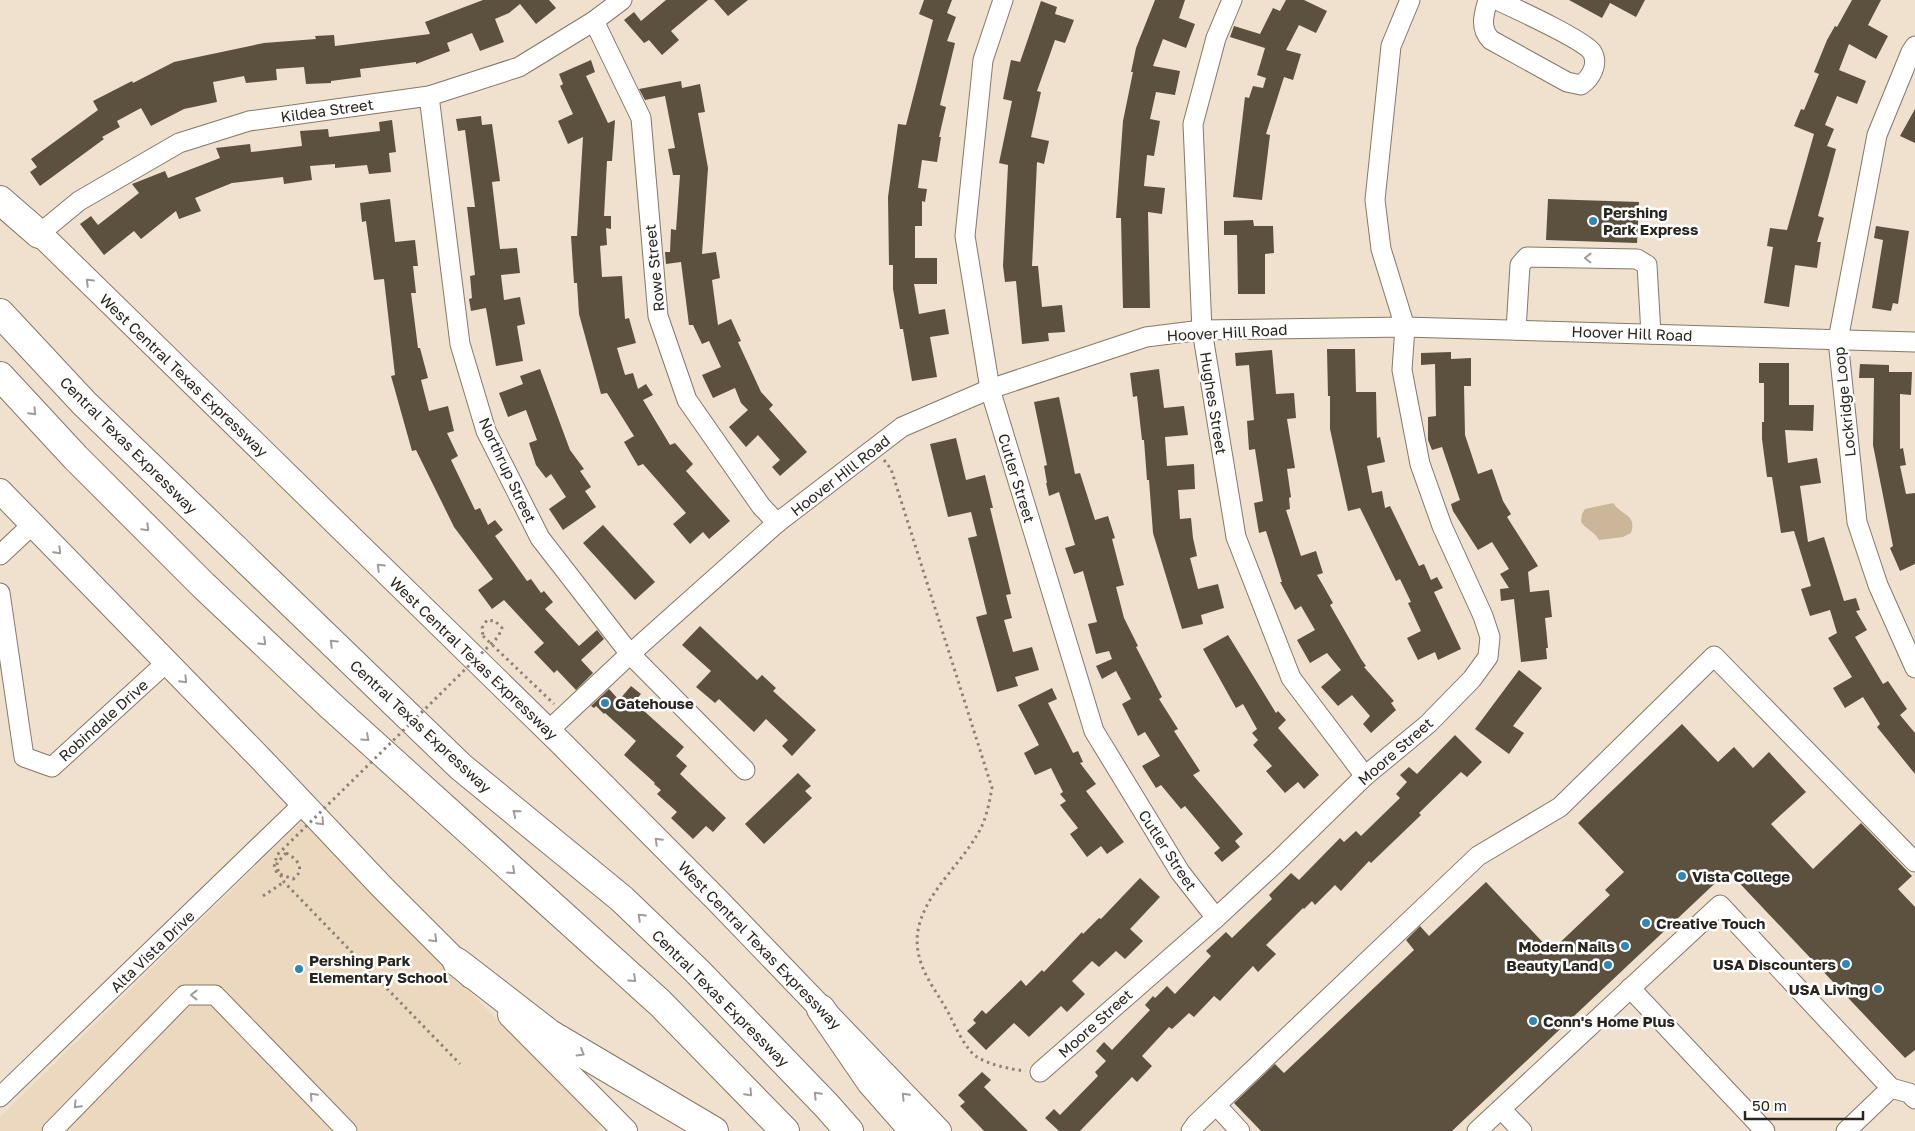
<svg xmlns="http://www.w3.org/2000/svg" width="1915" height="1131" font-family="'Golos Text',sans-serif">
<rect width="100%" height="100%" fill="#f0e1ce"/>
<polygon fill="#ebd8be" points="302,821 601,1125 596,1131 0,1131 0,1117"/>
<path fill="#ccb699" d="M1613,503C1622,516 1637,514 1631,533L1623,537L1599,540C1594,531 1587,530 1581,522L1582,514L1585,509Z"/>
<g fill="#5c503f">
<polygon points="483,0 549,0 556,8 536,24 520,4 509,13 495,19 504,42 480,51 472,33 447,43 450,51 416,64 416,62 360,69 361,77 331,81 331,83 306,84 304,67 276,69 277,80 246,83 244,76 213,82 217,102 184,109 151,126 141,108 117,121 120,127 102,137 104,139 40,186 30,172 37,167 31,159 98,110 93,101 132,81 133,83 174,62 264,43 316,39 315,36 334,35 335,46 430,34 425,22"/>
<polygon points="666,0 708,0 671,31 679,40 662,55 649,40 644,43 624,20 634,12 641,21"/>
<polygon points="714,0 748,0 728,16"/>
<polygon points="924,0 952,0 947,13 956,17 947,41 955,43 940,105 946,107 939,137 941,137 937,162 922,160 918,188 927,189 925,202 922,201 922,226 915,226 915,258 937,258 937,284 914,284 919,314 945,309 949,334 930,337 937,377 912,381 903,329 900,329 893,289 893,265 889,265 888,197 898,124 906,125 933,20 919,14"/>
<polygon points="1155,0 1185,0 1179,18 1195,24 1186,48 1163,39 1153,66 1180,71 1175,95 1156,92 1150,119 1160,121 1154,156 1147,155 1144,186 1165,188 1162,214 1148,212 1150,308 1123,308 1121,218 1116,218 1123,121 1133,72 1131,72 1136,48"/>
<polygon points="1286,0 1304,0 1327,11 1316,33 1299,25 1286,50 1301,54 1293,80 1284,77 1266,134 1270,135 1262,200 1233,197 1245,97 1249,98 1253,86 1263,88 1266,78 1257,75 1265,48 1230,37 1234,26 1260,34 1273,8 1280,11"/>
<polygon points="1569,0 1645,0 1636,17 1610,3 1602,18"/>
<polygon points="1852,0 1881,0 1868,25 1888,36 1876,59 1849,44 1839,70 1866,81 1857,104 1837,96 1825,125 1834,129 1827,146 1836,149 1818,216 1824,218 1817,242 1821,242 1817,268 1795,265 1789,307 1764,303 1773,247 1767,246 1770,228 1787,230 1814,134 1794,126 1801,109 1804,110 1819,74 1814,72 1827,40 1835,26 1837,27"/>
<polygon points="1041,1 1057,7 1055,14 1074,20 1065,43 1055,40 1037,91 1041,92 1031,137 1049,141 1044,164 1037,162 1032,266 1038,266 1042,307 1062,305 1065,332 1048,333 1049,341 1022,344 1016,281 1005,282 1003,266 1008,165 999,163 1012,101 1003,99 1011,60 1020,62"/>
<polygon points="591,60 595,72 586,76 608,123 615,120 612,161 607,161 604,216 611,216 611,229 606,228 607,245 600,246 602,277 622,276 625,319 629,318 636,343 617,348 625,375 633,373 638,389 646,384 653,395 643,400 670,445 675,443 693,464 686,471 730,521 709,539 703,532 690,544 673,524 686,513 643,464 638,466 624,442 634,436 607,393 601,394 579,314 577,283 574,283 571,236 577,236 583,137 568,144 558,121 573,114 560,86 563,84 559,74"/>
<polygon points="681,81 682,88 700,84 705,112 698,113 708,168 702,254 716,252 720,278 712,280 718,325 731,319 741,341 738,342 761,392 773,405 769,409 807,452 780,476 772,467 780,460 758,435 746,447 729,427 748,410 741,403 735,388 713,398 702,375 721,367 709,341 702,344 693,325 689,325 681,262 666,264 665,252 670,252 671,229 676,230 680,175 673,175 668,149 675,148 665,96 645,100 639,89"/>
<polygon points="1915,109 1915,143 1900,136"/>
<polygon points="481,116 482,125 492,124 500,181 492,182 500,249 517,248 520,273 501,275 504,300 520,297 525,324 517,326 523,361 496,366 486,308 471,311 469,299 472,298 470,276 475,275 467,207 475,207 465,130 458,131 456,119"/>
<polygon points="392,120 396,152 389,153 391,172 369,174 367,165 335,168 335,164 310,166 312,180 284,184 283,177 232,183 195,198 201,211 179,219 176,211 141,239 134,231 104,255 80,224 91,216 98,225 139,193 132,184 165,171 168,178 220,158 216,148 250,144 251,152 302,146 300,131 328,129 329,137 380,131 379,122"/>
<polygon points="390,199 395,242 415,240 418,266 413,266 416,293 411,293 418,348 420,348 428,378 421,380 429,411 448,406 454,431 447,433 458,456 451,460 475,510 480,508 488,525 495,520 503,530 495,536 527,581 531,579 541,593 544,591 553,602 545,609 579,646 597,630 604,639 581,660 593,673 576,690 557,670 554,673 534,652 544,643 504,600 492,609 478,590 493,579 454,527 416,450 412,451 391,376 395,375 384,279 374,280 366,221 362,222 360,203"/>
<polygon points="1548,199 1639,202 1637,243 1546,240"/>
<polygon points="1253,220 1254,226 1273,226 1274,253 1265,254 1265,294 1238,294 1237,235 1224,235 1224,221"/>
<polygon points="1876,226 1909,231 1898,304 1893,303 1891,311 1872,308 1883,240 1874,238"/>
<polygon points="1327,349 1355,349 1356,392 1376,392 1377,438 1380,437 1385,462 1367,466 1372,493 1382,491 1385,508 1390,506 1419,566 1424,564 1431,580 1437,577 1443,588 1434,592 1461,649 1438,660 1435,652 1418,660 1407,638 1421,631 1408,603 1411,602 1400,579 1396,581 1360,508 1348,511 1330,429 1330,396 1328,396"/>
<polygon points="1272,350 1276,394 1294,393 1296,418 1287,419 1295,468 1287,469 1291,497 1289,498 1290,509 1286,510 1301,556 1316,551 1323,573 1317,575 1333,603 1330,605 1361,659 1366,666 1364,667 1394,701 1391,703 1396,710 1371,733 1363,724 1370,716 1352,695 1338,706 1321,687 1341,670 1327,653 1310,663 1297,640 1315,630 1301,606 1295,610 1280,582 1282,582 1266,531 1259,533 1254,503 1263,501 1255,449 1249,450 1247,421 1254,420 1249,365 1236,366 1235,353"/>
<polygon points="1451,352 1451,359 1471,358 1471,386 1464,386 1465,435 1478,474 1492,469 1503,501 1511,514 1507,517 1538,566 1528,572 1530,592 1549,590 1552,617 1545,618 1548,648 1546,648 1547,659 1521,662 1514,599 1501,601 1500,589 1509,588 1500,574 1509,569 1492,542 1478,550 1453,511 1451,504 1460,500 1442,447 1432,450 1428,440 1428,417 1436,416 1435,364 1421,365 1421,353"/>
<polygon points="1759,363 1789,363 1789,405 1814,405 1813,431 1785,430 1788,463 1817,458 1821,483 1800,486 1808,542 1824,537 1844,601 1856,598 1860,610 1856,611 1867,630 1855,637 1883,684 1888,681 1907,709 1900,715 1915,733 1915,774 1877,727 1880,724 1863,697 1845,708 1833,688 1852,677 1828,638 1837,633 1830,610 1810,616 1801,589 1811,586 1794,531 1781,533 1772,477 1767,477 1762,439 1762,422 1764,422 1764,383 1759,383"/>
<polygon points="1860,364 1889,365 1889,372 1912,372 1911,395 1900,394 1900,449 1903,448 1906,465 1900,466 1906,494 1915,493 1915,564 1900,571 1890,548 1893,546 1873,445 1874,378 1859,378"/>
<polygon points="540,369 570,450 584,469 580,471 591,487 585,491 596,507 563,530 549,509 566,497 551,474 546,478 536,465 529,443 537,440 526,410 508,417 499,393 523,384 520,376"/>
<polygon points="1159,369 1164,408 1184,406 1188,435 1165,437 1167,466 1194,464 1195,489 1178,490 1180,519 1191,518 1193,538 1197,556 1190,558 1198,589 1218,584 1224,608 1201,615 1203,624 1182,629 1153,533 1149,480 1147,480 1144,440 1142,440 1137,396 1133,397 1130,373"/>
<polygon points="1059,397 1075,474 1080,473 1095,520 1108,516 1115,538 1112,539 1124,585 1116,587 1124,618 1138,646 1136,647 1162,697 1159,699 1178,729 1174,731 1200,771 1193,775 1243,834 1235,841 1240,847 1222,862 1214,853 1220,848 1185,806 1181,809 1161,785 1156,788 1142,766 1160,756 1145,732 1138,736 1122,704 1131,699 1116,671 1102,679 1096,666 1112,659 1109,651 1096,654 1088,624 1097,622 1083,571 1074,574 1065,548 1075,545 1059,492 1049,496 1046,483 1047,483 1044,466 1047,465 1034,402"/>
<polygon points="956,438 966,480 985,475 993,508 990,508 1011,594 1006,595 1012,618 1004,620 1013,652 1032,647 1039,670 1015,677 1018,686 997,692 976,617 987,614 968,538 977,536 971,512 948,517 930,444"/>
<polygon points="603,525 655,582 635,600 583,543"/>
<polygon points="700,626 757,680 762,675 776,688 773,691 816,730 792,756 782,746 788,740 766,719 754,732 719,699 715,703 696,687 711,671 682,645"/>
<polygon points="1228,635 1276,713 1278,711 1286,720 1278,728 1319,775 1304,789 1298,782 1285,793 1266,771 1272,766 1253,745 1258,740 1252,733 1257,729 1243,704 1236,708 1203,649"/>
<polygon points="1519,670 1542,688 1513,726 1524,733 1509,754 1475,729"/>
<polygon points="631,686 641,694 634,702 684,747 676,756 687,766 680,774 726,818 713,832 706,826 693,839 671,818 677,812 657,794 661,790 654,784 655,783 624,755 636,741 605,713 604,714 596,706 594,708 591,706 609,689 619,700"/>
<polygon points="1052,688 1057,699 1048,703 1073,753 1078,751 1083,762 1080,763 1096,784 1086,791 1124,842 1107,854 1101,846 1087,857 1070,834 1078,828 1060,805 1066,801 1060,794 1063,792 1051,768 1035,775 1024,753 1039,745 1018,705"/>
<polygon points="1682,724 1718,762 1734,747 1753,768 1769,752 1806,792 1771,824 1813,869 1861,823 1912,876 1898,889 1915,907 1915,1050 1905,1058 1728,871 1452,1131 1261,1131 1234,1103 1275,1064 1284,1073 1414,950 1406,940 1420,926 1429,936 1486,882 1551,951 1610,895 1605,890 1624,872 1578,823"/>
<polygon points="1455,735 1482,762 1467,777 1461,772 1419,813 1421,815 1371,863 1369,861 1341,891 1335,885 1315,905 1312,901 1304,909 1303,908 1266,945 1276,954 1258,972 1253,966 1220,1001 1214,996 1194,1017 1189,1013 1172,1029 1169,1027 1142,1056 1152,1066 1137,1082 1132,1077 1080,1131 1059,1131 1045,1118 1054,1109 1060,1115 1098,1076 1095,1072 1106,1061 1096,1051 1104,1042 1112,1050 1150,1010 1145,1005 1153,996 1155,998 1167,986 1175,994 1211,956 1206,951 1226,932 1232,938 1272,899 1269,895 1291,873 1299,880 1340,838 1344,842 1356,831 1361,836 1400,798 1396,794 1407,782 1400,775 1409,767 1417,774"/>
<polygon points="798,773 811,786 805,791 812,798 764,844 745,824"/>
<polygon points="1140,878 1160,897 1130,929 1143,941 1125,959 1116,951 1099,967 1092,961 1072,981 1085,994 1067,1012 1061,1006 1029,1037 1014,1023 986,1050 967,1031 976,1023 973,1020 982,1010 986,1014 1021,980 1026,986 1042,970 1044,972 1082,932 1083,934 1099,918 1101,919"/>
<polygon points="982,1072 991,1080 984,1087 1028,1131 984,1131 960,1106 965,1102 958,1095"/>
</g>
<g fill="none" stroke-linecap="round" stroke-linejoin="round">
<defs>
<g id="minor">
<polyline points="1003,0 983,60 965,236 990,389 1094,731 1180,872 1216,918"/>
<polyline points="1232,0 1216,38 1193,124 1202,330 1236,537 1291,678 1365,776"/>
<path d="M1488,0C1484,14 1479,28 1491,40L1567,82L1581,85C1591,78 1599,64 1592,52C1584,40 1514,8 1497,0"/>
<polyline points="594,21 641,118 658,316 687,400 761,506 777,523"/>
<polyline points="1915,46 1911,52 1877,135 1838,340 1857,522 1878,585 1915,668"/>
<polyline points="429,96 460,344 486,431 540,538 630,654 745,770"/>
<polyline points="39,234 79,201 179,143 249,121 429,96 519,67 594,21 622,0"/>
<polyline points="1516,330 1520,265 1527,257 1637,259 1647,265 1651,334"/>
<polyline points="0,555 33,524"/>
<polyline points="0,593 24,757 52,767 167,662"/>
<polyline points="548,731 630,654 777,523 902,427 990,389 1146,337 1202,330 1405,327 1915,342"/>
<polyline points="1630,988 1765,1131"/>
<polyline points="1040,1072 1216,918 1280,859 1365,776 1428,724 1472,679 1488,657 1490,637 1483,616 1442,526 1420,464 1402,370 1405,327 1381,249 1375,200 1391,46 1410,0"/>
<polyline points="0,1097 303,804"/>
<polyline points="1216,1105 1240,1131"/>
<polyline points="1501,1109 1522,1131"/>
<polyline points="52,1131 185,995 215,995 347,1131"/>
<polyline points="1191,1131 1196,1124 1478,856 1560,807 1714,656 1915,862"/>
<polyline points="1477,1131 1720,905 1891,1088 1909,1093 1915,1099"/>
<polyline points="1846,1131 1891,1088"/>
</g>
<g id="major">
<polyline points="27,221 560,742 719,902 939,1131"/>
<polyline points="0,491 262,760 383,888 471,976"/>
<polyline points="510,1015 625,1131"/>
</g>
<g id="highway">
<polyline points="0,200 39,234"/>
<polyline points="0,313 84,403 461,767 622,899 697,971 827,1106 849,1131"/>
<polyline points="0,376 76,458 203,585 330,705 660,1003 785,1131"/>
<polyline points="457,962 550,1034 714,1131"/>
<polyline points="821,1009 871,1082 914,1131"/>
</g>
</defs>
<use href="#minor" stroke="#857867" stroke-width="21"/>
<use href="#major" stroke="#857867" stroke-width="26"/>
<use href="#highway" stroke="#857867" stroke-width="30"/>
<g stroke="#8c8275" stroke-width="3" stroke-dasharray="2.5 4" stroke-linecap="butt">
<path d="M884,460L891,469L992,788C989,804 986,821 977,835C957,870 910,906 918,951C922,976 939,994 950,1016C956,1028 966,1050 977,1057C990,1065 1010,1069 1025,1071"/>
<polyline points="483,636 554,704"/>
<polyline points="286,853 277,863 278,870 284,882 460,1064"/>
<polyline points="263,896 284,882"/>
</g>
<use href="#minor" stroke="#fff" stroke-width="19"/>
<use href="#major" stroke="#fff" stroke-width="24"/>
<use href="#highway" stroke="#fff" stroke-width="28"/>
<path stroke="#8c8275" stroke-width="3" stroke-dasharray="2.5 4" stroke-linecap="butt" d="M286,853C298,859 306,870 293,879L277,873L274,867L277,855L498,637L502,628L495,621L487,620L482,628L483,636"/>
</g>
<defs><path id="oneway-chevron" d="M-2-3.5L2.5 0L-2 3.5" fill="none" stroke-width="1.6" stroke-linecap="round" stroke-linejoin="round" transform="scale(1.25)"/></defs>
<g stroke="#9f9c99">
<use href="#oneway-chevron" transform="translate(1588 258) rotate(-179)"/>
<use href="#oneway-chevron" transform="translate(89 282) rotate(-136)"/>
<use href="#oneway-chevron" transform="translate(33 412) rotate(47)"/>
<use href="#oneway-chevron" transform="translate(146 528) rotate(45)"/>
<use href="#oneway-chevron" transform="translate(58 551) rotate(46)"/>
<use href="#oneway-chevron" transform="translate(380 567) rotate(-136)"/>
<use href="#oneway-chevron" transform="translate(263 642) rotate(43)"/>
<use href="#oneway-chevron" transform="translate(333 643) rotate(-136)"/>
<use href="#oneway-chevron" transform="translate(184 680) rotate(46)"/>
<use href="#oneway-chevron" transform="translate(366 738) rotate(42)"/>
<use href="#oneway-chevron" transform="translate(516 813) rotate(-141)"/>
<use href="#oneway-chevron" transform="translate(321 822) rotate(47)"/>
<use href="#oneway-chevron" transform="translate(658 841) rotate(-135)"/>
<use href="#oneway-chevron" transform="translate(512 871) rotate(42)"/>
<use href="#oneway-chevron" transform="translate(641 917) rotate(-136)"/>
<use href="#oneway-chevron" transform="translate(434 939) rotate(45)"/>
<use href="#oneway-chevron" transform="translate(633 979) rotate(42)"/>
<use href="#oneway-chevron" transform="translate(194 995) rotate(180)"/>
<use href="#oneway-chevron" transform="translate(581 1053) rotate(31)"/>
<use href="#oneway-chevron" transform="translate(749 1093) rotate(46)"/>
<use href="#oneway-chevron" transform="translate(817 1095) rotate(-134)"/>
<use href="#oneway-chevron" transform="translate(313 1096) rotate(-134)"/>
<use href="#oneway-chevron" transform="translate(905 1096) rotate(-134)"/>
<use href="#oneway-chevron" transform="translate(77 1105) rotate(134)"/>
</g>
<g fill="#2f87b5" stroke="#fff" stroke-width="2">
<circle cx="1593" cy="221" r="5"/>
<circle cx="605" cy="703" r="5"/>
<circle cx="1682" cy="876" r="5"/>
<circle cx="1646" cy="923" r="5"/>
<circle cx="1625" cy="946" r="5"/>
<circle cx="1846" cy="964" r="5"/>
<circle cx="1608" cy="965" r="5"/>
<circle cx="299" cy="969" r="5"/>
<circle cx="1878" cy="989" r="5"/>
<circle cx="1533" cy="1021" r="5"/>
</g>
<g text-anchor="middle" dominant-baseline="central" stroke-width="5" stroke-linejoin="round" paint-order="stroke">
<g font-size="15" fill="#29241d" stroke="#fff">
<text transform="translate(327 110) rotate(-8)">Kildea Street</text>
<text transform="translate(654 268) rotate(-96)">Rowe Street</text>
<text transform="translate(1227 332) rotate(-3)">Hoover Hill Road</text>
<text transform="translate(1632 333) rotate(2)">Hoover Hill Road</text>
<text transform="translate(184 375) rotate(44)">West Central Texas Expressway</text>
<text transform="translate(1844 402) rotate(-96)">Lockridge Loop</text>
<text transform="translate(1214 403) rotate(81)">Hughes Street</text>
<text transform="translate(129 445) rotate(45)">Central Texas Expressway</text>
<text transform="translate(508 470) rotate(65)">Northrup Street</text>
<text transform="translate(840 475) rotate(-38)">Hoover Hill Road</text>
<text transform="translate(1017 478) rotate(73)">Cutler Street</text>
<text transform="translate(474 658) rotate(44)">West Central Texas Expressway</text>
<text transform="translate(103 720) rotate(-42)">Robindale Drive</text>
<text transform="translate(421 726) rotate(43)">Central Texas Expressway</text>
<text transform="translate(1395 751) rotate(-41)">Moore Street</text>
<text transform="translate(1168 850) rotate(57)">Cutler Street</text>
<text transform="translate(760 945) rotate(46)">West Central Texas Expressway</text>
<text transform="translate(152 951) rotate(-44)">Alta Vista Drive</text>
<text transform="translate(721 998) rotate(45)">Central Texas Expressway</text>
<text transform="translate(1095 1023) rotate(-42)">Moore Street</text>
</g>
<g font-size="15" font-weight="bold" fill="#29241d" stroke="#fff" text-anchor="start">
<text x="1603" y="212">Pershing<tspan x="1603" dy="17">Park Express</tspan></text>
<text x="615" y="703">Gatehouse</text>
<text x="1692" y="876">Vista College</text>
<text x="1656" y="923">Creative Touch</text>
<text x="1615" y="946" text-anchor="end">Modern Nails</text>
<text x="309" y="960">Pershing Park<tspan x="309" dy="17">Elementary School</tspan></text>
<text x="1836" y="964" text-anchor="end">USA Discounters</text>
<text x="1598" y="965" text-anchor="end">Beauty Land</text>
<text x="1868" y="989" text-anchor="end">USA Living</text>
<text x="1543" y="1021">Conn's Home Plus</text>
</g>
</g>
<path d="M1745 1111v8h118v-8" fill="none" stroke="#29241d" stroke-width="2.5"/>
<text x="1752" y="1111" font-size="15" fill="#29241d" stroke="#ffffff" stroke-width="4" paint-order="stroke">50 m</text>
</svg>
